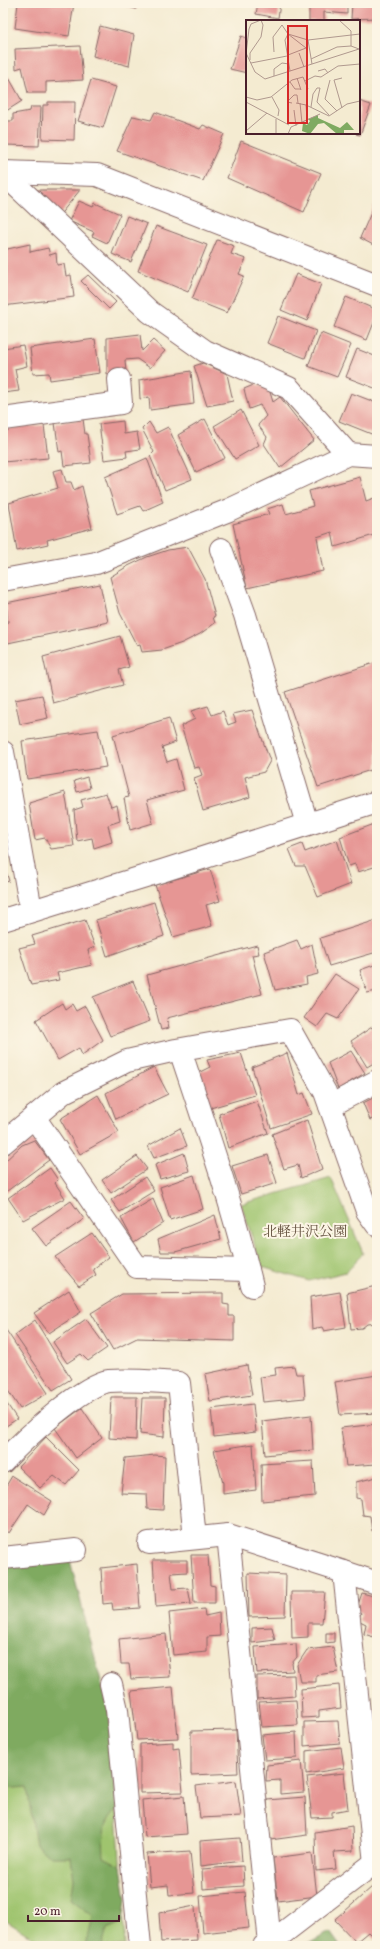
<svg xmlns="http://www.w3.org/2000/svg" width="380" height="1949" font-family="Vollkorn,'Noto Serif JP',serif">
<rect width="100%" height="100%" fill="#fcf5e5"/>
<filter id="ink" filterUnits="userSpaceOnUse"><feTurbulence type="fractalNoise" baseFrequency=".025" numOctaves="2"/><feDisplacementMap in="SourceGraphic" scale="8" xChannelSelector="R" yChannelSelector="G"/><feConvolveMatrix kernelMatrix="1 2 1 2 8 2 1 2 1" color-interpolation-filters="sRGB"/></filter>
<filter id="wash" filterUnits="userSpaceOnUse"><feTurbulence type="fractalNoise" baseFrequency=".012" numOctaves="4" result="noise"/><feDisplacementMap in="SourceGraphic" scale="16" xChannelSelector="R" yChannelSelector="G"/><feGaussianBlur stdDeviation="0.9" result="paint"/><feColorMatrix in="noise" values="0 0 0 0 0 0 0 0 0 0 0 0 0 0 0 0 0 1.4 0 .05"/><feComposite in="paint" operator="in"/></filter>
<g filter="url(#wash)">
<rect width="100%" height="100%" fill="#f4ebd1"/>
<g fill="#9fc46e" stroke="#74724c">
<polygon points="331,1178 363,1253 346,1272 309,1281 262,1267 241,1204"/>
<polygon points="3,1568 117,1809 125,1946 35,1946 38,1941 3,1919"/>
</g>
<g fill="#7faa61" stroke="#646446">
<path d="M70,1560L109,1712L117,1809C102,1825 103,1836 104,1857L121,1866L126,1899L123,1922L107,1929L102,1946H86L93,1916L71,1899L74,1880L71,1857H52L36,1845L27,1787L3,1789V1568Z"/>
<polygon points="330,1932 340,1946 304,1946"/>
</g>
<g id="blocks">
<g fill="#e69694">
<polygon points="18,3 74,3 69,36 15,28"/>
<polygon points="114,3 137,3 136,9"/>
<polygon points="258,3 280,3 278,18 256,14"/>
<polygon points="309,3 347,3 347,14 324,12 324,21 309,21"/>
<polygon points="352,3 377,3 377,18 351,19"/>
<polygon points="100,26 134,35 129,66 93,56"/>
<polygon points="241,36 247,38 247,73 230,69"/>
<polygon points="80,46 83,80 46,82 46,93 28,93 22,67 16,69 15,49"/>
<polygon points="8,76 22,101 3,113 3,79"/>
<polygon points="91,80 116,87 103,128 78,121"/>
<polygon points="359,101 371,105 360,135 356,134 359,133"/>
<polygon points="48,102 75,102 74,140 42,139 43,105 48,105"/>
<polygon points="31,107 41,107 39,146 5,145 6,121 13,121 13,114 30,111"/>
<polygon points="155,112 200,129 203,125 224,134 203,181 117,151 133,116 151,120"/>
<polygon points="241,141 321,173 304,212 227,178"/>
<polygon points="31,190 80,190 58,217"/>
<polygon points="377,199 377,247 360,238"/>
<polygon points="79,201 93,207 95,203 120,214 107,243 92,236 94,232 69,221"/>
<polygon points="127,216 147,224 131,262 112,254"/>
<polygon points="156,226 207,245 188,292 138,271"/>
<polygon points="217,240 234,246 231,254 246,259 239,274 244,276 227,313 192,299"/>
<polygon points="30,244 30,252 48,248 50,255 56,253 57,265 64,264 66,276 71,275 74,297 3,306 3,250"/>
<polygon points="296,274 321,284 307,321 281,310"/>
<polygon points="88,275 116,302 109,309 81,281"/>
<polygon points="346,297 377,310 377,315 367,340 334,327"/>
<polygon points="278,316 316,331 305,358 267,343"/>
<polygon points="321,333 351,345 337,377 308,366"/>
<polygon points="140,334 142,351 153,340 165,351 150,368 137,359 125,360 126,372 107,374 107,338"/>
<polygon points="95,339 100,373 50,380 49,373 33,374 30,348"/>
<polygon points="23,345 27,366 15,369 19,391 3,393 3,348"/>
<polygon points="357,349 377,357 377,389 346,377"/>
<polygon points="203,363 227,374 233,401 207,406 194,366"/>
<polygon points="191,371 194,404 150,410 149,397 140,399 139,380"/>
<polygon points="256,384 269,389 273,402 280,397 314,440 280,468 264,444 267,437 258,425 266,416 260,405 249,409 244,389"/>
<polygon points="351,393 377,403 377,428 374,435 339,421"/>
<polygon points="241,410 259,445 235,459 214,426"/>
<polygon points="83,419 85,434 87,434 91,463 64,466 62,451 59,452 55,423"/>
<polygon points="205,419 225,458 196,472 178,435"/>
<polygon points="123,421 124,434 137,432 140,449 126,451 127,457 104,460 99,424"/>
<polygon points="149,422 156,433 168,427 192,479 165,490 150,456 154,452 142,429"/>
<polygon points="44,425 48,458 3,462 3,429"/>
<polygon points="147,458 163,502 143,511 140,506 117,514 105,477"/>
<polygon points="62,469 66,482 71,482 74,490 82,486 92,528 47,540 48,544 17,551 9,503 58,488 53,471"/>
<polygon points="360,477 366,501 377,497 377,534 335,547 332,532 317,537 323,571 247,588 233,524 269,514 267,509 283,504 286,514 313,506 309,491"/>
<polygon points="188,547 205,579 215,616 213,617 215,623 200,634 182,643 162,650 142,652 140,645 137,646 120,613 110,577 128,566 147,557 168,550"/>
<polygon points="100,584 108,622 3,644 3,624 8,622 6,603"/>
<polygon points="120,636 129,667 119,670 123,685 53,703 43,657"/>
<polygon points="377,662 377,768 318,787 285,692"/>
<polygon points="42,695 48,718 20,724 15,700"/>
<polygon points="208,706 212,715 223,711 228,725 236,722 233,714 252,710 270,761 264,772 245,777 250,797 203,811 194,778 202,775 199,767 194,768 181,726 195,719 191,711"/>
<polygon points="169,718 176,742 162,747 167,762 176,759 184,790 147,800 153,823 130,830 124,798 129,797 113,735"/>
<polygon points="98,730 106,767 27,779 22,741"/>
<polygon points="87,777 90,788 77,792 74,781"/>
<polygon points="65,792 74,846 51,849 45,838 35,840 29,803"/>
<polygon points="106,793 111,807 117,805 120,821 108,825 112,842 94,848 92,838 77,841 74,810 83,807 81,800"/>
<polygon points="377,823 377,866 358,872 355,864 349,866 340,837"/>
<polygon points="337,840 351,884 318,897 305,866 296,866 289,849 302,844 305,852"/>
<polygon points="3,861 9,881 3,883"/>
<polygon points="210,869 220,901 206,905 212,926 173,937 155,885"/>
<polygon points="154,902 164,936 107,956 96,920"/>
<polygon points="85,920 95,947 88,950 92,965 57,973 59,980 31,985 19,948 35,944 32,936"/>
<polygon points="377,920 377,952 329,966 320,938"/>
<polygon points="297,940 301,949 312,944 318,974 306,977 307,984 275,990 264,952"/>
<polygon points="257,945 259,954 252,955 262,994 167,1018 169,1028 161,1030 147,975"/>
<polygon points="377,964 377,991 367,993 360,970"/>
<polygon points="335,974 359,989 338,1019 327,1014 317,1027 304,1018"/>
<polygon points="133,981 150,1021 110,1036 93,997"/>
<polygon points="62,1003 65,1009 72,1004 76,1011 85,1006 103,1040 82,1055 79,1048 58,1060 36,1020"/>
<polygon points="372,1027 377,1036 377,1061 367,1067 351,1041"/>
<polygon points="351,1051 365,1073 338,1089 328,1063"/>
<polygon points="241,1053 255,1095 207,1109 198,1073 210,1067 207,1060"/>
<polygon points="287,1053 299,1095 304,1093 312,1114 271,1128 252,1067"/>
<polygon points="154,1067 168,1094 116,1119 106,1093"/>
<polygon points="98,1095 119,1132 80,1154 60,1119"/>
<polygon points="377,1096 377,1117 370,1120 363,1103"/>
<polygon points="257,1101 268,1133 228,1148 219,1114"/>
<polygon points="307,1120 322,1169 301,1178 298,1165 284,1169 272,1134"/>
<polygon points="180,1128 187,1146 154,1158 148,1146"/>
<polygon points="34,1140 49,1160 3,1194 3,1163 22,1145"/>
<polygon points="184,1153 189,1171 160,1179 155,1165"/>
<polygon points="268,1155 277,1183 241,1194 232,1166"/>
<polygon points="137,1156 147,1169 111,1193 102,1180"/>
<polygon points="50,1168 58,1180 55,1183 65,1198 23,1220 8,1198"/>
<polygon points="194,1175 203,1209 170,1220 160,1187"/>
<polygon points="145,1177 154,1191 120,1212 111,1200"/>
<polygon points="153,1199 163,1223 134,1242 121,1218"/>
<polygon points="71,1201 84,1219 46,1246 32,1228"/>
<polygon points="215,1215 221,1239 175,1252 161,1252 158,1239"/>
<polygon points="92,1233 109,1257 93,1269 96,1275 79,1286 55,1257"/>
<polygon points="376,1286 377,1323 367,1324 362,1328 351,1329 347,1293"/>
<polygon points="69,1290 81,1312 49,1333 34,1313"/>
<polygon points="340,1292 346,1327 324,1331 322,1327 312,1329 310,1297"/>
<polygon points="223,1293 223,1304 229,1305 229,1316 234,1316 234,1341 137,1338 113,1350 91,1313 122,1294"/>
<polygon points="86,1319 107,1348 88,1361 81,1354 67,1363 53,1342"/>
<polygon points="35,1320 71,1379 53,1390 15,1335"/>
<polygon points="6,1330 48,1393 20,1409 3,1383 3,1332"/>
<polygon points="247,1365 252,1395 210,1401 205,1374"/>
<polygon points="294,1366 296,1374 303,1374 305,1398 263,1402 260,1377 276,1375 275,1368"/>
<polygon points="377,1375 377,1413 340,1415 335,1382"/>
<polygon points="111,1397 137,1397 136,1440 109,1438"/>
<polygon points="3,1398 17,1419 3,1428"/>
<polygon points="142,1398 165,1398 164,1437 140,1434"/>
<polygon points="253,1404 256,1432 214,1437 211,1409"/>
<polygon points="82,1408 102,1438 76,1458 55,1428"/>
<polygon points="311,1415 313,1450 265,1455 262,1421"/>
<polygon points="377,1424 377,1464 346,1466 341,1428"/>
<polygon points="46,1437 79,1470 66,1485 54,1476 40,1488 18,1467"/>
<polygon points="253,1444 256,1490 223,1494 223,1483 214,1450"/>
<polygon points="155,1455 165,1456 163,1510 147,1509 146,1494 121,1493 125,1458"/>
<polygon points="313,1461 315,1496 262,1501 261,1464"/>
<polygon points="12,1476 52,1501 44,1515 28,1504 9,1533 3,1530 3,1491"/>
<polygon points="377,1477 377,1531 372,1531 370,1516 363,1515 361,1499 356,1498 356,1482"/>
<polygon points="191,1555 208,1555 210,1585 215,1586 215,1603 194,1603"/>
<polygon points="153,1560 187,1560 187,1572 171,1573 173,1589 188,1588 191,1604 156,1607"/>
<polygon points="137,1564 140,1608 113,1610 112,1603 103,1604 101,1568"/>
<polygon points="248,1573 286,1575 285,1616 249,1617"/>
<polygon points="291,1592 325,1592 322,1623 308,1623 308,1637 292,1638"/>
<polygon points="362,1593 377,1597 377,1638 364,1634 366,1624 358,1620 361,1613 356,1611"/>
<polygon points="204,1609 205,1616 219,1613 220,1636 207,1637 207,1652 173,1655 169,1613"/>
<polygon points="272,1627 275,1640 252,1643 252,1628"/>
<polygon points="326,1633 334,1633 334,1642 326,1643"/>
<polygon points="166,1634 170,1677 131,1679 129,1664 121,1664 119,1639"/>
<polygon points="296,1644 297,1657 292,1663 293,1671 257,1673 255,1647"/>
<polygon points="333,1647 338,1672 316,1675 316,1682 300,1682 297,1665 307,1650"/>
<polygon points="294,1675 295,1696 257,1699 257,1676"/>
<polygon points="339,1685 341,1708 319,1711 319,1717 302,1718 301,1689"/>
<polygon points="173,1687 178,1738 137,1740 131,1691"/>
<polygon points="296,1700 298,1725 262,1727 259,1702"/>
<polygon points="377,1710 377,1752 373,1753 370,1711"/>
<polygon points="338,1721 340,1743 304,1746 304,1722"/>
<polygon points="236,1730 238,1773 191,1775 191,1731"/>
<polygon points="296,1732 297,1758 265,1760 262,1735"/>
<polygon points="173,1742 173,1749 179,1748 183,1792 140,1793 140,1744"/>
<polygon points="341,1747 344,1768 306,1774 306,1751"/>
<polygon points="301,1761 304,1792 280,1794 280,1780 266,1781 267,1765"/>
<polygon points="344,1773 348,1809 332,1812 332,1817 312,1818 307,1777"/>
<polygon points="236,1781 241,1816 200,1818 196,1786"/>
<polygon points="184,1796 187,1834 145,1837 142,1800"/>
<polygon points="305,1797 307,1835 270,1840 267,1800"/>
<polygon points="352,1826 353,1851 334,1852 336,1869 316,1871 315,1832"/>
<polygon points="240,1838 242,1861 201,1866 200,1841"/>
<polygon points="190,1851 194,1893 169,1895 168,1885 150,1887 147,1854"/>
<polygon points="312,1853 317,1896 278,1901 273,1858"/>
<polygon points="243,1866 244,1886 203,1889 202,1869"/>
<polygon points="372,1887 377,1892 377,1941 368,1932 356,1942 335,1920"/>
<polygon points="245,1892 249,1928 203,1933 200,1896"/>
<polygon points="195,1906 197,1940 161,1942 159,1913"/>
</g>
</g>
</g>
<g filter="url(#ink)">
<use href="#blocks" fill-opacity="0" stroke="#866665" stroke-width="1"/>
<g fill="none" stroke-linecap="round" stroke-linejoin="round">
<defs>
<g id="minor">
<polyline points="3,172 97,175 377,285"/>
<polyline points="3,173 150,312 205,351 289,388 348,454"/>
<polyline points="3,419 121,403 119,379"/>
<polyline points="221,549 245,615 307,824"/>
<polyline points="3,580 96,563 229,510 348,454 377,456"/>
<polyline points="3,752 31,910"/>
<polyline points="3,920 165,870 377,802"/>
<path d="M180,1050C206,1128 233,1206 252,1286"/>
<polyline points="330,1106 377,1081"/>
<polyline points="34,1117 137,1267 248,1270"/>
<polyline points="3,1143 64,1092 127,1061 176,1050 290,1030 325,1092 367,1211 377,1225"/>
<path d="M3,1462C21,1442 83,1384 109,1381C131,1379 156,1382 179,1383L195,1538"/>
<polyline points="228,1535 270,1943"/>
<polyline points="149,1543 228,1535 344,1572 375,1863"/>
<polyline points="3,1558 76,1550"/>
<polyline points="344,1572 377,1583"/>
<polyline points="111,1684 117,1710 140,1946"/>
<polyline points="264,1946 270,1943 377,1861"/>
</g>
</defs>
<use href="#minor" stroke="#866665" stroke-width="24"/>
<use href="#minor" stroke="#fff" stroke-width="22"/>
</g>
</g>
<g text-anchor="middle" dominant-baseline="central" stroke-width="4" stroke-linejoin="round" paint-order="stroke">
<g font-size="14" fill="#64513f" stroke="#fcf5e5">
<text x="305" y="1232">北軽井沢公園</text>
</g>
</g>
<g transform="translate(246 20)">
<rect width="114" height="114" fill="#f4ebd1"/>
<path d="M72,95V98L94,108L101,102L108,110H98V114H91L78,103L72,104L64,114L56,111L57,103L61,105L64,101L62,99Z" fill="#7faa61"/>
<path fill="none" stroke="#b0998f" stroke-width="1" d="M93,0L105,11V26L113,29M62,20L66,44M28,32L27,17L36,5L42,14L60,28M0,33L9,52L19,59L113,29M53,33L58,47M0,34L3,9L5,4L15,0M42,35L60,28M65,39L91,27L105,26M4,40V33L15,17L17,5L15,0M5,43L41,36M44,51L39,20L42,14L62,20L114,14M72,51L79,49L82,53M28,56V49L36,43L43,44M51,58L55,70M84,60L79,79L91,91M59,61L69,56L75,57L92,46L114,44M44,62L49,69H55M0,77L11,80L25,77L46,60L57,57L62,69M26,77L33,90L32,96M0,82L43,105M46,83L41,82L48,75H51L52,83M50,83L60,85L61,99M54,83L56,103M60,85L83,96L101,84L114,81M65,87L67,74L71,68H74L71,82L83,95M96,88L88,60L96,58M48,90L50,106M0,111L21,93M30,114V99M42,114L45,107L74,94"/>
<path fill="#d62828" fill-opacity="0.15" stroke="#d62828" stroke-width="2" d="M42,6H61V103H42Z"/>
<rect width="114" height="114" fill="none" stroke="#4a1f2b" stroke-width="2"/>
</g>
<rect width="380" height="1949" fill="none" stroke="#fcf5e5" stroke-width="16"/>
<path d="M28 1915v6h91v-6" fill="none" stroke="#4a1f2b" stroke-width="2"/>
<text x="34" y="1915" font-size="12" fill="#4a1f2b" stroke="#fcf5e5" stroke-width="3" paint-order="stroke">20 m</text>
</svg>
